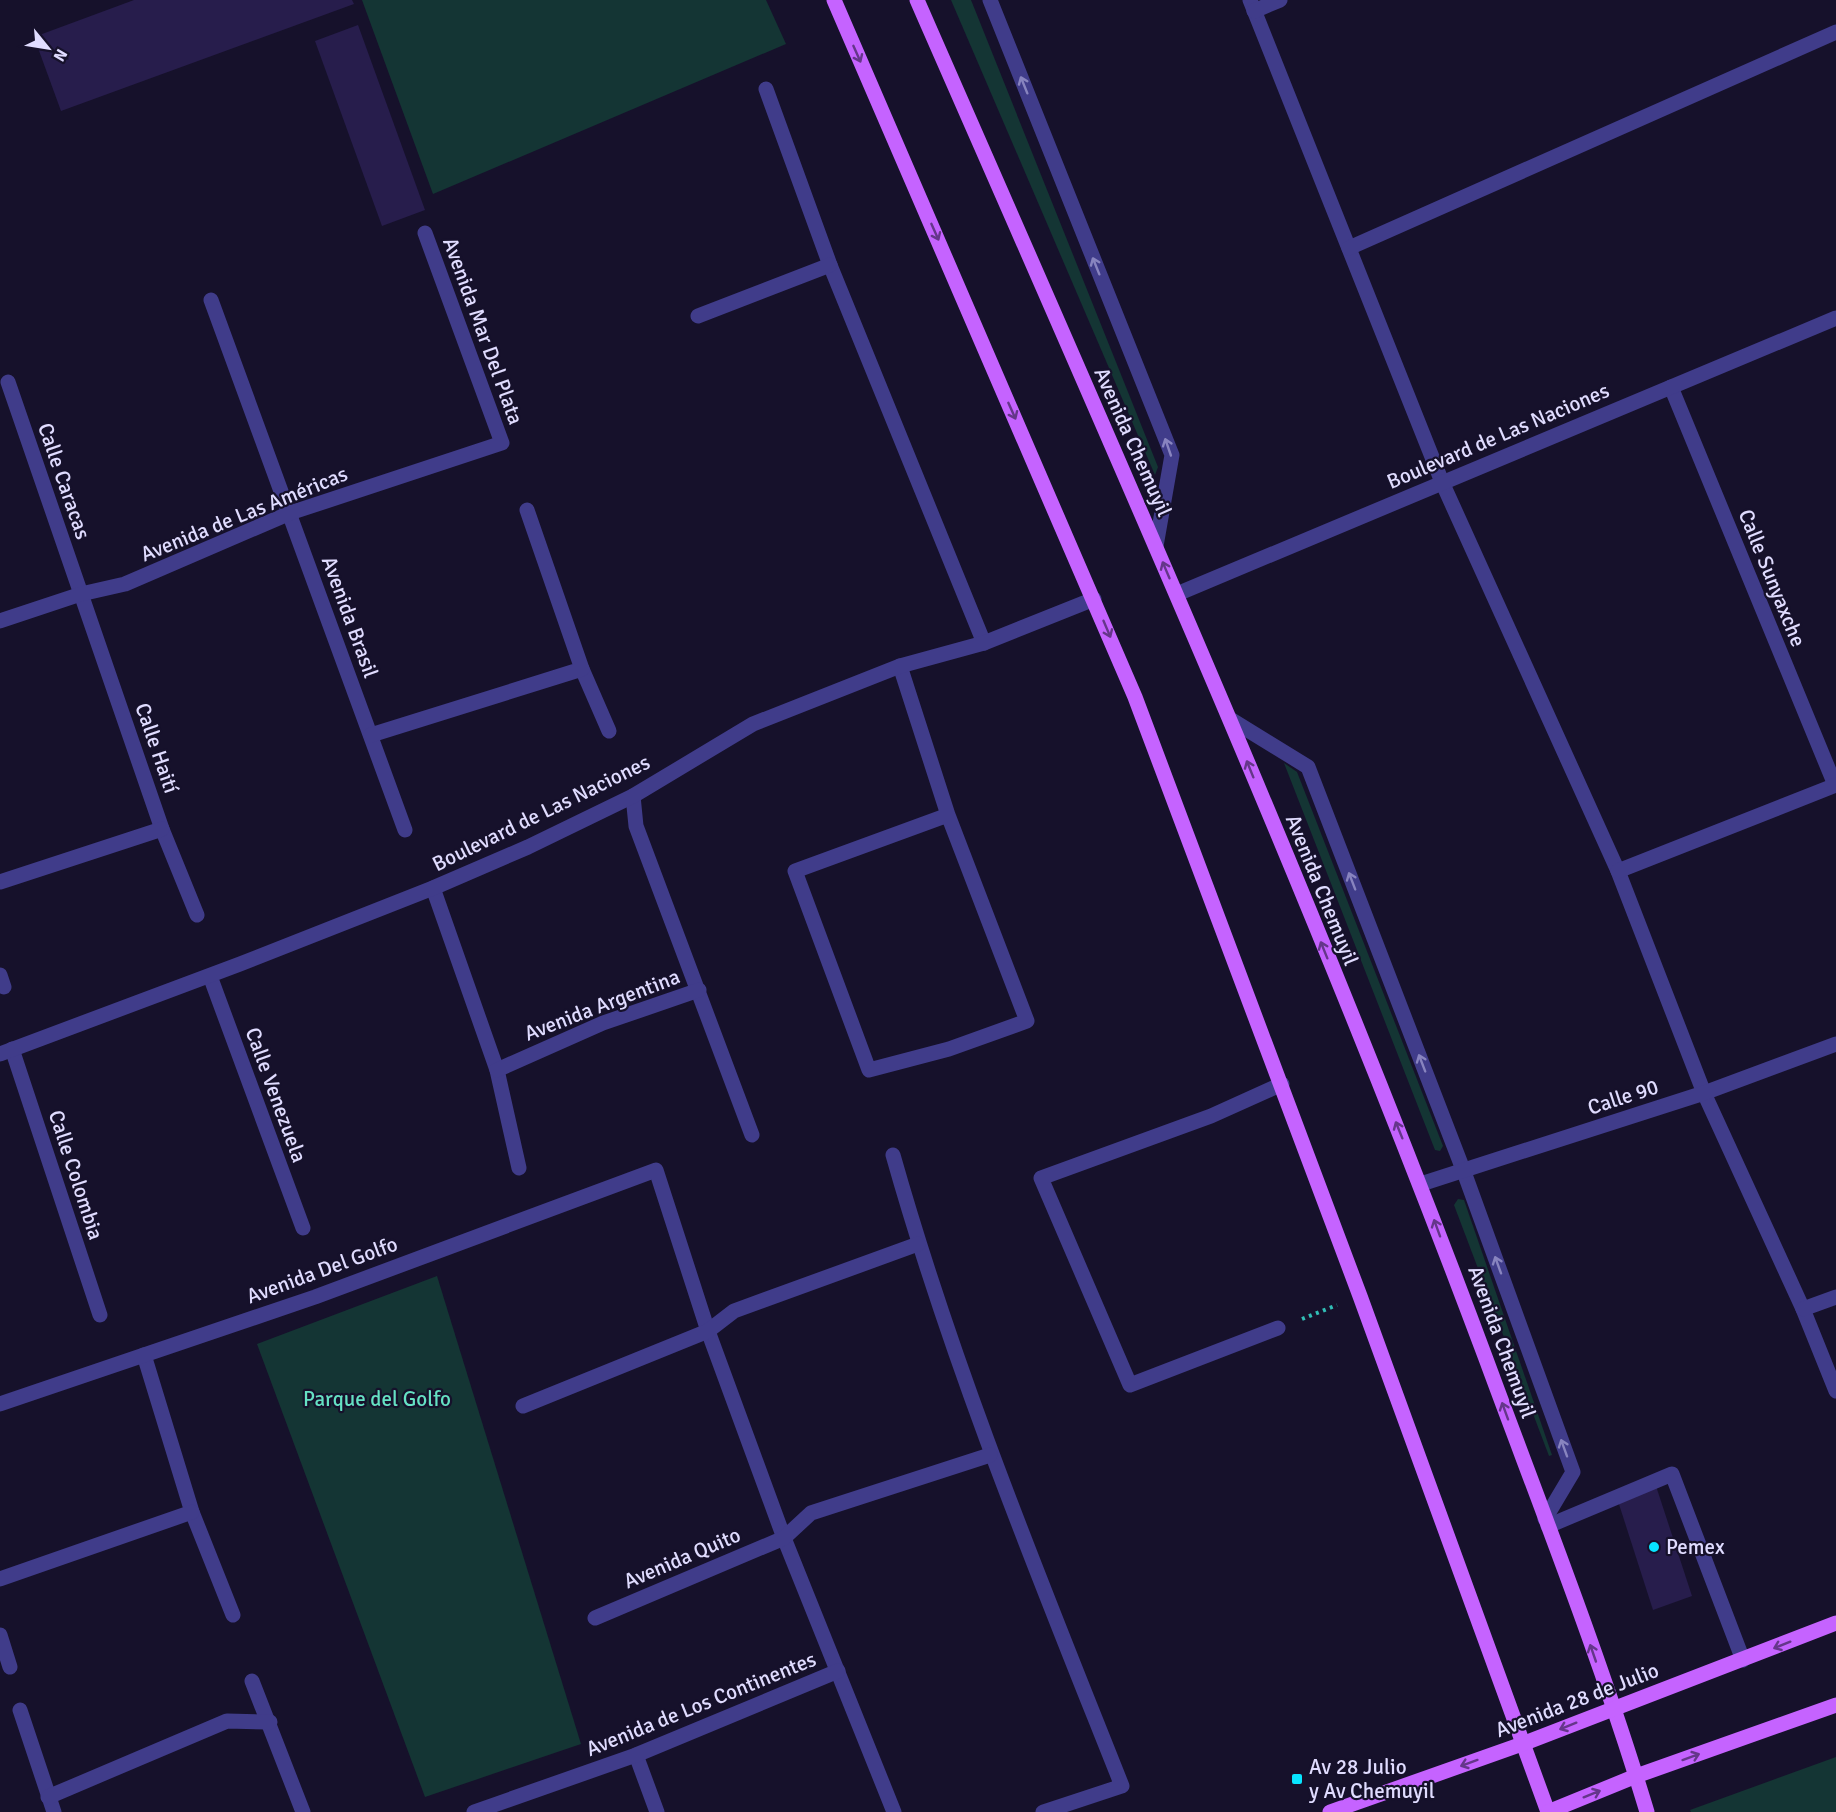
<svg xmlns="http://www.w3.org/2000/svg" width="1836" height="1812" font-family="Signika,sans-serif">
<rect width="100%" height="100%" fill="#16112b"/>
<g fill="#143534">
<polygon points="362,0 766,0 786,44 433,194"/>
<polygon points="951,0 971,0 1158,467 1155,475"/>
<polygon points="1284,763 1297,772 1443,1146 1440,1151 1435,1150"/>
<polygon points="1458,1199 1464,1200 1552,1455 1549,1456 1454,1205"/>
<polygon points="437,1276 581,1744 425,1797 257,1344"/>
<polygon points="1836,1757 1836,1812 1691,1812 1690,1810"/>
</g>
<g fill="#271d4c">
<polygon points="134,0 352,0 354,4 61,111 34,37"/>
<polygon points="358,25 425,210 382,226 315,41"/>
<polygon points="1656,1486 1692,1596 1653,1610 1617,1498"/>
</g>
<g fill="none" stroke-linecap="round" stroke-linejoin="round">
<polyline stroke="#31beb6" stroke-width="4" stroke-dasharray="3 4.5" stroke-linecap="butt" points="1302,1319 1337,1305"/>
<g stroke="#403c8a" stroke-width="15">
<polyline points="990,0 1172,455 1156,546"/>
<polyline points="1250,0 1442,482 1618,871 1704,1093 1803,1309 1836,1391"/>
<polyline points="1254,11 1280,0"/>
<polyline points="766,89 830,265 984,643"/>
<polyline points="1349,248 1836,32"/>
<polyline points="211,300 405,830"/>
<polyline points="698,316 830,265"/>
<polyline points="8,382 162,829 197,915"/>
<polyline points="1671,387 1835,785"/>
<polyline points="1177,594 1836,318"/>
<polyline points="0,621 81,594 125,584 290,513 502,443 425,233"/>
<polyline points="900,666 948,815 1027,1021 949,1049 869,1070 795,871 948,815"/>
<polyline points="582,669 609,731"/>
<polyline points="1230,719 1308,767 1464,1172 1573,1472 1545,1519"/>
<polyline points="371,735 582,669 527,510"/>
<polyline points="633,796 636,826 752,1135"/>
<polyline points="1618,871 1836,785"/>
<polyline points="0,882 162,829"/>
<polyline points="433,888 497,1070 519,1168"/>
<polyline points="0,975 4,987"/>
<polyline points="210,976 303,1228"/>
<polyline points="12,1049 100,1315"/>
<polyline points="0,1054 240,964 433,888 528,847 633,796 753,724 900,666 984,643 1094,599"/>
<polyline points="497,1070 603,1023 699,990"/>
<path d="M893,1155C954,1371 1039,1577 1122,1786L1043,1812"/>
<polyline points="1421,1184 1704,1093 1836,1044"/>
<polyline points="1803,1309 1836,1297"/>
<polyline points="1278,1328 1130,1385 1041,1178 1211,1116 1282,1084"/>
<polyline points="144,1355 192,1512 233,1615"/>
<polyline points="0,1404 315,1297 656,1170 708,1331 784,1538 894,1812"/>
<polyline points="523,1406 708,1331 734,1311 918,1244"/>
<polyline points="1548,1526 1672,1474 1743,1660"/>
<polyline points="0,1579 192,1512"/>
<polyline points="595,1618 784,1538 811,1513 990,1455"/>
<polyline points="0,1635 10,1667"/>
<polyline points="252,1681 303,1812"/>
<polyline points="20,1710 54,1812"/>
<polyline points="636,1755 657,1812"/>
<polyline points="48,1797 227,1721 270,1722"/>
<polyline points="474,1812 636,1755 838,1671"/>
</g>
<g stroke="#c563ff" stroke-width="15">
<polyline points="834,0 1135,697 1360,1296 1548,1812"/>
<path d="M917,0C1114,450 1314,898 1486,1359C1541,1508 1601,1659 1647,1812"/>
<polyline points="1330,1812 1525,1743 1836,1623"/>
<polyline points="1548,1812 1636,1776 1836,1705"/>
</g>
</g>
<defs><path id="oneway-shaft" d="M-6 0H5M1.5-3L5.5 0L1.5 3" fill="none" stroke-width="1.6" stroke-linecap="round" stroke-linejoin="round" transform="scale(1.5)"/></defs>
<g stroke="#65368a">
<use href="#oneway-shaft" transform="translate(857 54) rotate(66)"/>
<use href="#oneway-shaft" transform="translate(935 232) rotate(66)"/>
<use href="#oneway-shaft" transform="translate(1012 411) rotate(66)"/>
<use href="#oneway-shaft" transform="translate(1166 570) rotate(-113)"/>
<use href="#oneway-shaft" transform="translate(1107 629) rotate(67)"/>
<use href="#oneway-shaft" transform="translate(1250 769) rotate(-112)"/>
<use href="#oneway-shaft" transform="translate(1324 950) rotate(-112)"/>
<use href="#oneway-shaft" transform="translate(1399 1130) rotate(-112)"/>
<use href="#oneway-shaft" transform="translate(1437 1228) rotate(-110)"/>
<use href="#oneway-shaft" transform="translate(1505 1411) rotate(-110)"/>
<use href="#oneway-shaft" transform="translate(1782 1645) rotate(158)"/>
<use href="#oneway-shaft" transform="translate(1593 1653) rotate(-109)"/>
<use href="#oneway-shaft" transform="translate(1568 1726) rotate(158)"/>
<use href="#oneway-shaft" transform="translate(1691 1757) rotate(-20)"/>
<use href="#oneway-shaft" transform="translate(1469 1763) rotate(160)"/>
<use href="#oneway-shaft" transform="translate(1592 1794) rotate(-22)"/>
</g>
<g stroke="#8884bf">
<use href="#oneway-shaft" transform="translate(1024 85) rotate(-112)"/>
<use href="#oneway-shaft" transform="translate(1096 266) rotate(-112)"/>
<use href="#oneway-shaft" transform="translate(1168 447) rotate(-109)"/>
<use href="#oneway-shaft" transform="translate(1352 881) rotate(-111)"/>
<use href="#oneway-shaft" transform="translate(1422 1063) rotate(-111)"/>
<use href="#oneway-shaft" transform="translate(1498 1265) rotate(-110)"/>
<use href="#oneway-shaft" transform="translate(1564 1448) rotate(-110)"/>
</g>
<g fill="#08e5ff" stroke="#16112b" stroke-width="2">
<circle cx="1654" cy="1547" r="6"/>
<rect x="1291" y="1773" width="12" height="12" rx="3"/>
</g>
<g text-anchor="middle" dominant-baseline="central" stroke-width="4.5" stroke-linejoin="round" paint-order="stroke">
<g font-size="21" fill="#e0dcff" stroke="#16112b">
<text transform="translate(483 331) rotate(70)">Avenida Mar Del Plata</text>
<text transform="translate(1498 436) rotate(-23)">Boulevard de Las Naciones</text>
<text transform="translate(1133 442) rotate(66)">Avenida Chemuyil</text>
<text transform="translate(64 481) rotate(71)">Calle Caracas</text>
<text transform="translate(244 514) rotate(-22)">Avenida de Las Américas</text>
<text transform="translate(1772 578) rotate(68)">Calle Sunyaxche</text>
<text transform="translate(350 617) rotate(70)">Avenida Brasil</text>
<text transform="translate(157 748) rotate(71)">Calle Haití</text>
<text transform="translate(541 813) rotate(-26)">Boulevard de Las Naciones</text>
<text transform="translate(1322 890) rotate(68)">Avenida Chemuyil</text>
<text transform="translate(602 1005) rotate(-21)">Avenida Argentina</text>
<text transform="translate(276 1095) rotate(70)">Calle Venezuela</text>
<text transform="translate(1623 1097) rotate(-18)">Calle 90</text>
<text transform="translate(76 1175) rotate(72)">Calle Colombia</text>
<text transform="translate(322 1270) rotate(-20)">Avenida Del Golfo</text>
<text transform="translate(1502 1342) rotate(70)">Avenida Chemuyil</text>
<text transform="translate(682 1558) rotate(-23)">Avenida Quito</text>
<text transform="translate(1577 1700) rotate(-21)">Avenida 28 de Julio</text>
<text transform="translate(701 1704) rotate(-22)">Avenida de Los Continentes</text>
</g>
<g font-size="21" fill="#65e1c3" stroke="#16112b">
<text x="377" y="1399">Parque del Golfo</text>
</g>
<g font-size="21" fill="#e0dcff" stroke="#16112b" text-anchor="start">
<text x="1666" y="1547">Pemex</text>
<text x="1309" y="1767">Av 28 Julio<tspan x="1309" dy="24">y Av Chemuyil</tspan></text>
</g>
</g>
<g transform="translate(48 48) rotate(120)" stroke="#16112b" stroke-width="4.5" paint-order="stroke">
<path d="M0-4.5L10 22L0 15L-10 22Z" fill="#e0dcff"/>
<text y="-9" font-size="16" font-weight="bold" text-anchor="middle" fill="#e0dcff">N</text>
</g>
</svg>
